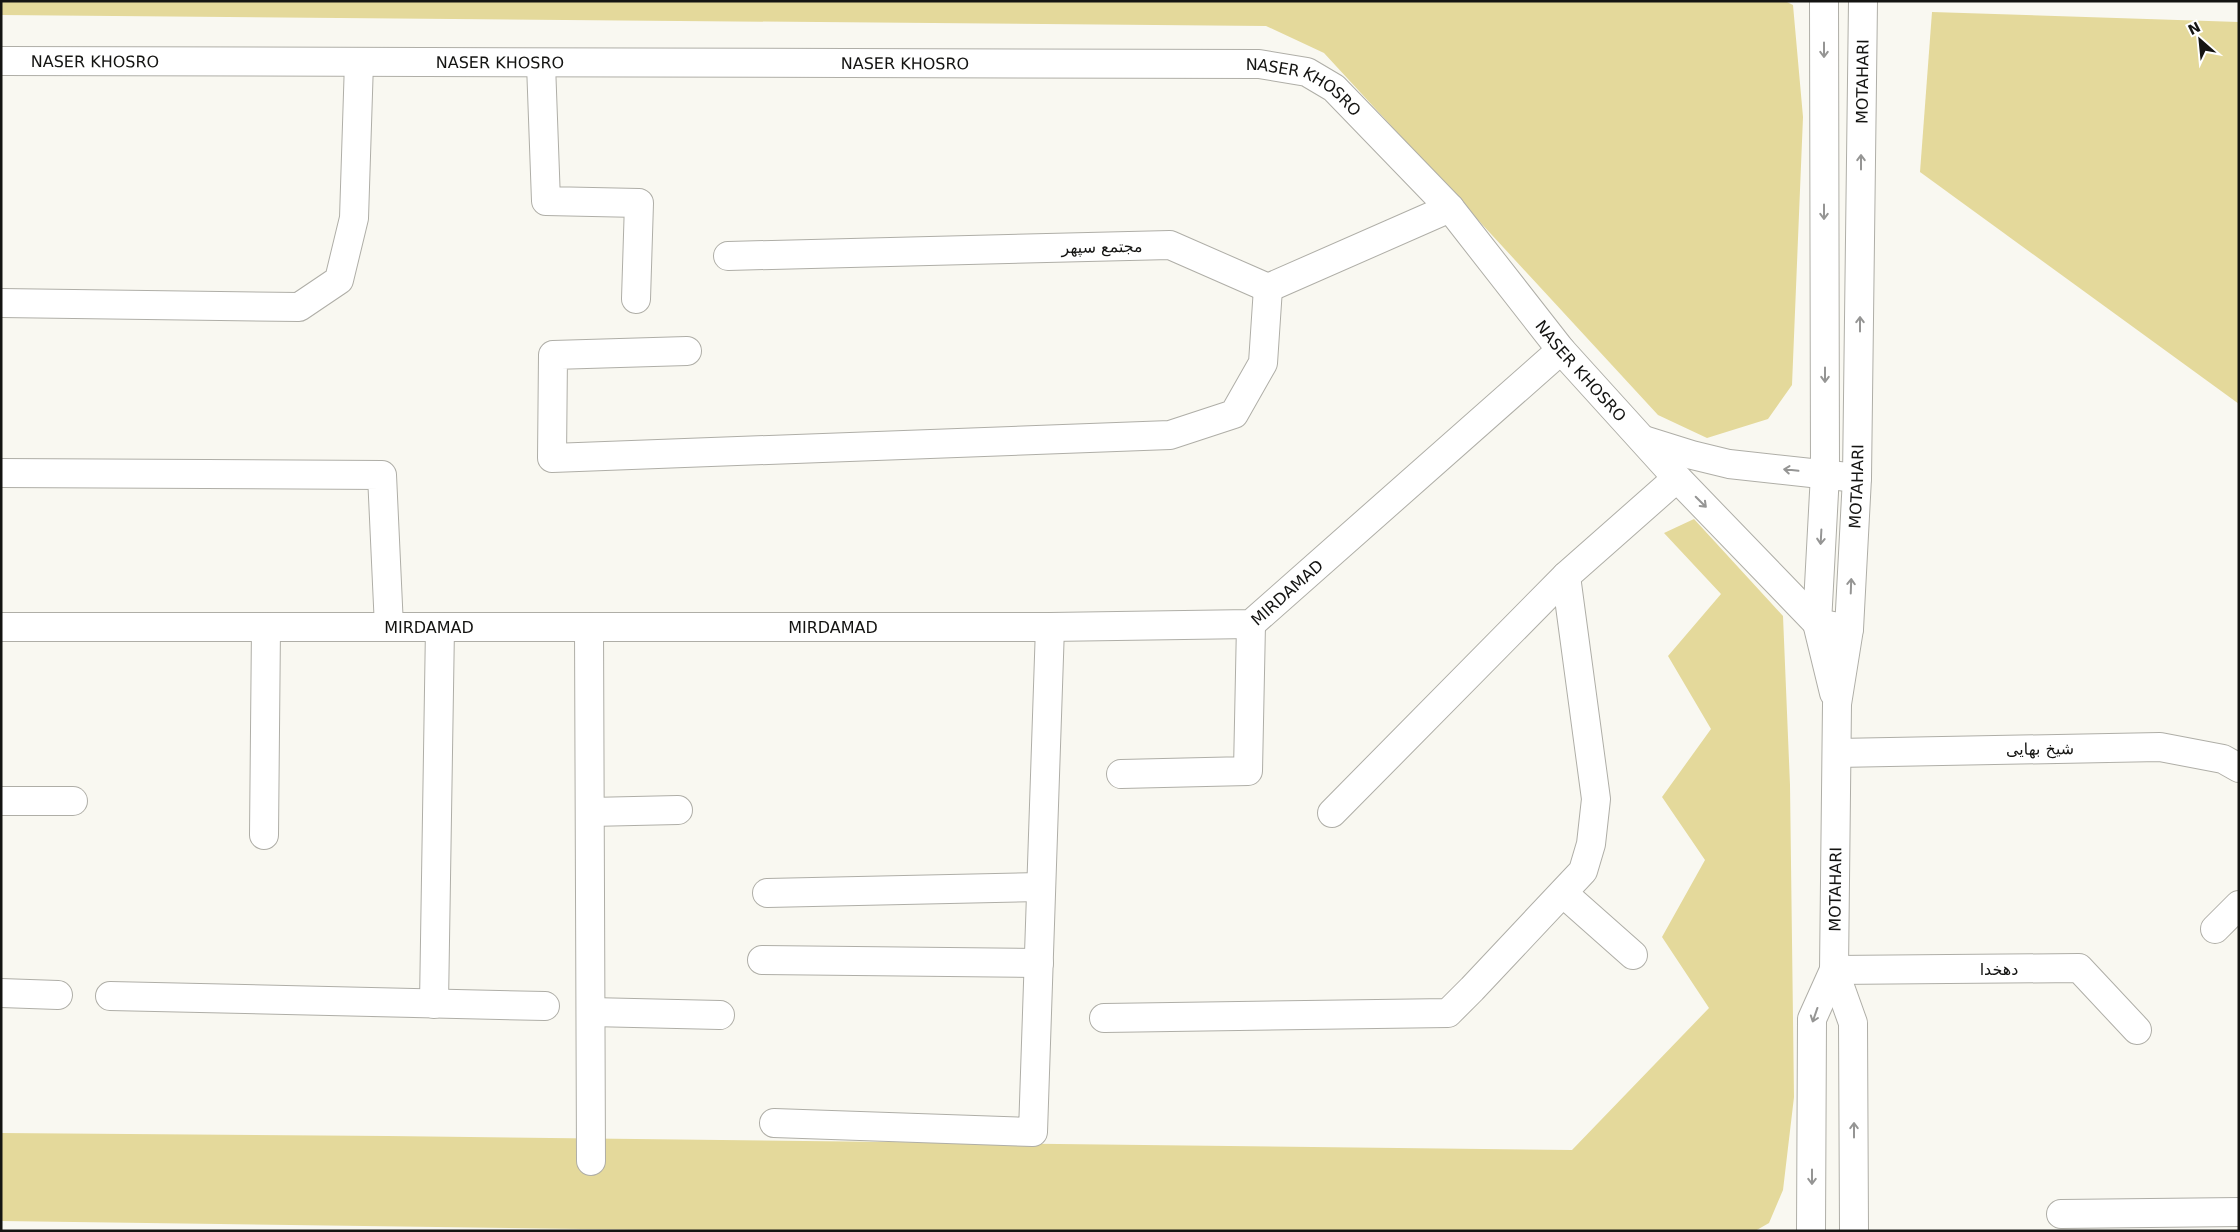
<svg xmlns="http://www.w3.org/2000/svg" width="2240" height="1232" font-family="'DejaVu Sans',Cairo,sans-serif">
<rect width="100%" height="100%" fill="#f9f8f1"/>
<g fill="#e4d99b">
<polygon points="1,1 1785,1 1793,5 1803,117 1792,385 1768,419 1707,438 1658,415 1324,53 1266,26 1,15"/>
<polygon points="1932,12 2239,22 2239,404 1920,172"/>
<polygon points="1694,519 1783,616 1790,785 1794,1097 1783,1190 1769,1223 1755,1231 732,1231 1,1221 1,1133 388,1136 1572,1150 1709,1008 1662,937 1705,860 1662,797 1711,729 1668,656 1721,594 1664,533"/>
</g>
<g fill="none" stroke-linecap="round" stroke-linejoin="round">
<defs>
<g id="minor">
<path id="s1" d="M1,61L1259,64L1307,72L1334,88L1450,208L1561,350L1677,478L1817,623L1849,629"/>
<polyline points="541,64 546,201 639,203 636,299"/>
<polyline points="728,256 1170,245 1268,288 1450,208"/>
<polyline points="1,303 299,307 339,280 354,218 359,62"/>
<polyline points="687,351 553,355 552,458 1170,435 1234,414 1263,363 1268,288"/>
<polyline points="1644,440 1692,455 1729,464 1857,478"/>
<polyline points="1,473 382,475 389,627"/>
<path id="s2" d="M1,627H1050L1251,624L1561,350"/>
<polyline points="589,627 591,1161"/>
<polyline points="1837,753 2160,747 2223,759 2239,768"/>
<polyline points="1121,774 1248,771 1251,624"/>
<polyline points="1,801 73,801"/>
<polyline points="590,812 678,810"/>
<polyline points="1332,813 1566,576 1677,478"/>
<polyline points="264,835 266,627"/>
<polyline points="767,893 1041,887"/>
<polyline points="1563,893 1633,955"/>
<polyline points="2215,929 2239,905"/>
<polyline points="762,960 1039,963"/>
<polyline points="1834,970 2079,968 2137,1030"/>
<polyline points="1,993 58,995"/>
<polyline points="110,996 545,1006"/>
<polyline points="434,1004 440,627"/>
<polyline points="591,1012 720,1015"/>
<polyline points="1104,1018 1448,1013 1472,989 1583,871 1591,844 1596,799 1566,576"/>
<polyline points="774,1123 1033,1132 1050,627"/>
<polyline points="2061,1214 2239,1212"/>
</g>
<g id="major">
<polyline points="1824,1 1825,474 1817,623 1834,693"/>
<polyline points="1811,1231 1812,1019 1834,970"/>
<path id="s3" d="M1854,1231L1853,1023L1834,970L1837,704L1849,629L1857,478L1863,1"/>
</g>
</defs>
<use href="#minor" stroke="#afaea7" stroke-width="30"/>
<use href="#major" stroke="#afaea7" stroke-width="30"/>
<use href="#minor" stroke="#fff" stroke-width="28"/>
<use href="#major" stroke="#fff" stroke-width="28"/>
</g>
<defs><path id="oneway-shaft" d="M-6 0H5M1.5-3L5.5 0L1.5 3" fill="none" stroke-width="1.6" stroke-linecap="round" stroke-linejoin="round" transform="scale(1.25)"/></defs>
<g stroke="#959594">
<use href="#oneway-shaft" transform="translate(1824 50) rotate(90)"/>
<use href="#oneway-shaft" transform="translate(1861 162) rotate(-90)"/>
<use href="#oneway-shaft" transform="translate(1824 212) rotate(90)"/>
<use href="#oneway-shaft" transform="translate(1860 324) rotate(-90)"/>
<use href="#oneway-shaft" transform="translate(1825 375) rotate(90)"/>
<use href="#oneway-shaft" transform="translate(1791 470) rotate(-174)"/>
<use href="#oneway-shaft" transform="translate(1701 502) rotate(45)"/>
<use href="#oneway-shaft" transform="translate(1821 537) rotate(93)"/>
<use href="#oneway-shaft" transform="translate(1851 586) rotate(-88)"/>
<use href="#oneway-shaft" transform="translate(1815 1015) rotate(109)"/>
<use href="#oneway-shaft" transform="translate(1854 1130) rotate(-90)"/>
<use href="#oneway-shaft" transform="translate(1812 1177) rotate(90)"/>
</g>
<g text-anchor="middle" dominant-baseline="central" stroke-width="4" stroke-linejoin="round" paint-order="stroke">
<g font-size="16" fill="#141412" stroke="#fff">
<text stroke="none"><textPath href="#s1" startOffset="94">NASER KHOSRO</textPath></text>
<text stroke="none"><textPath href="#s1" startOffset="499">NASER KHOSRO</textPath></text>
<text stroke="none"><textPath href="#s1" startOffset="904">NASER KHOSRO</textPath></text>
<text stroke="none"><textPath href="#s3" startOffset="1154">MOTAHARI</textPath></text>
<text stroke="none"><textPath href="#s1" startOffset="1309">NASER KHOSRO</textPath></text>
<text transform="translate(1102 247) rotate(-1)">مجتمع سپهر</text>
<text stroke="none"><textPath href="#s1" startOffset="1714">NASER KHOSRO</textPath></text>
<text stroke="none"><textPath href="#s3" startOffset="749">MOTAHARI</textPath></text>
<text stroke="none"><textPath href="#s2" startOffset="1298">MIRDAMAD</textPath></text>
<text stroke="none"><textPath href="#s2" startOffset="428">MIRDAMAD</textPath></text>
<text stroke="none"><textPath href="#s2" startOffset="832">MIRDAMAD</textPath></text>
<text transform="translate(2040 749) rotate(-1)">شیخ بهایی</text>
<text stroke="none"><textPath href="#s3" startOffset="345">MOTAHARI</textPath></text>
<text x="1999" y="969">دهخدا</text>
</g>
</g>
<rect width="2240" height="1232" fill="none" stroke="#141412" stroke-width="5"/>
<g transform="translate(2200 40) rotate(333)" stroke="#ffffff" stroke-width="4" paint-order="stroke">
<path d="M0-4L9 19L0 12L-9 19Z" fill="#141412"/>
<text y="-8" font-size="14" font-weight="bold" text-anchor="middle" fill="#141412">N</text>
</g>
</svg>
